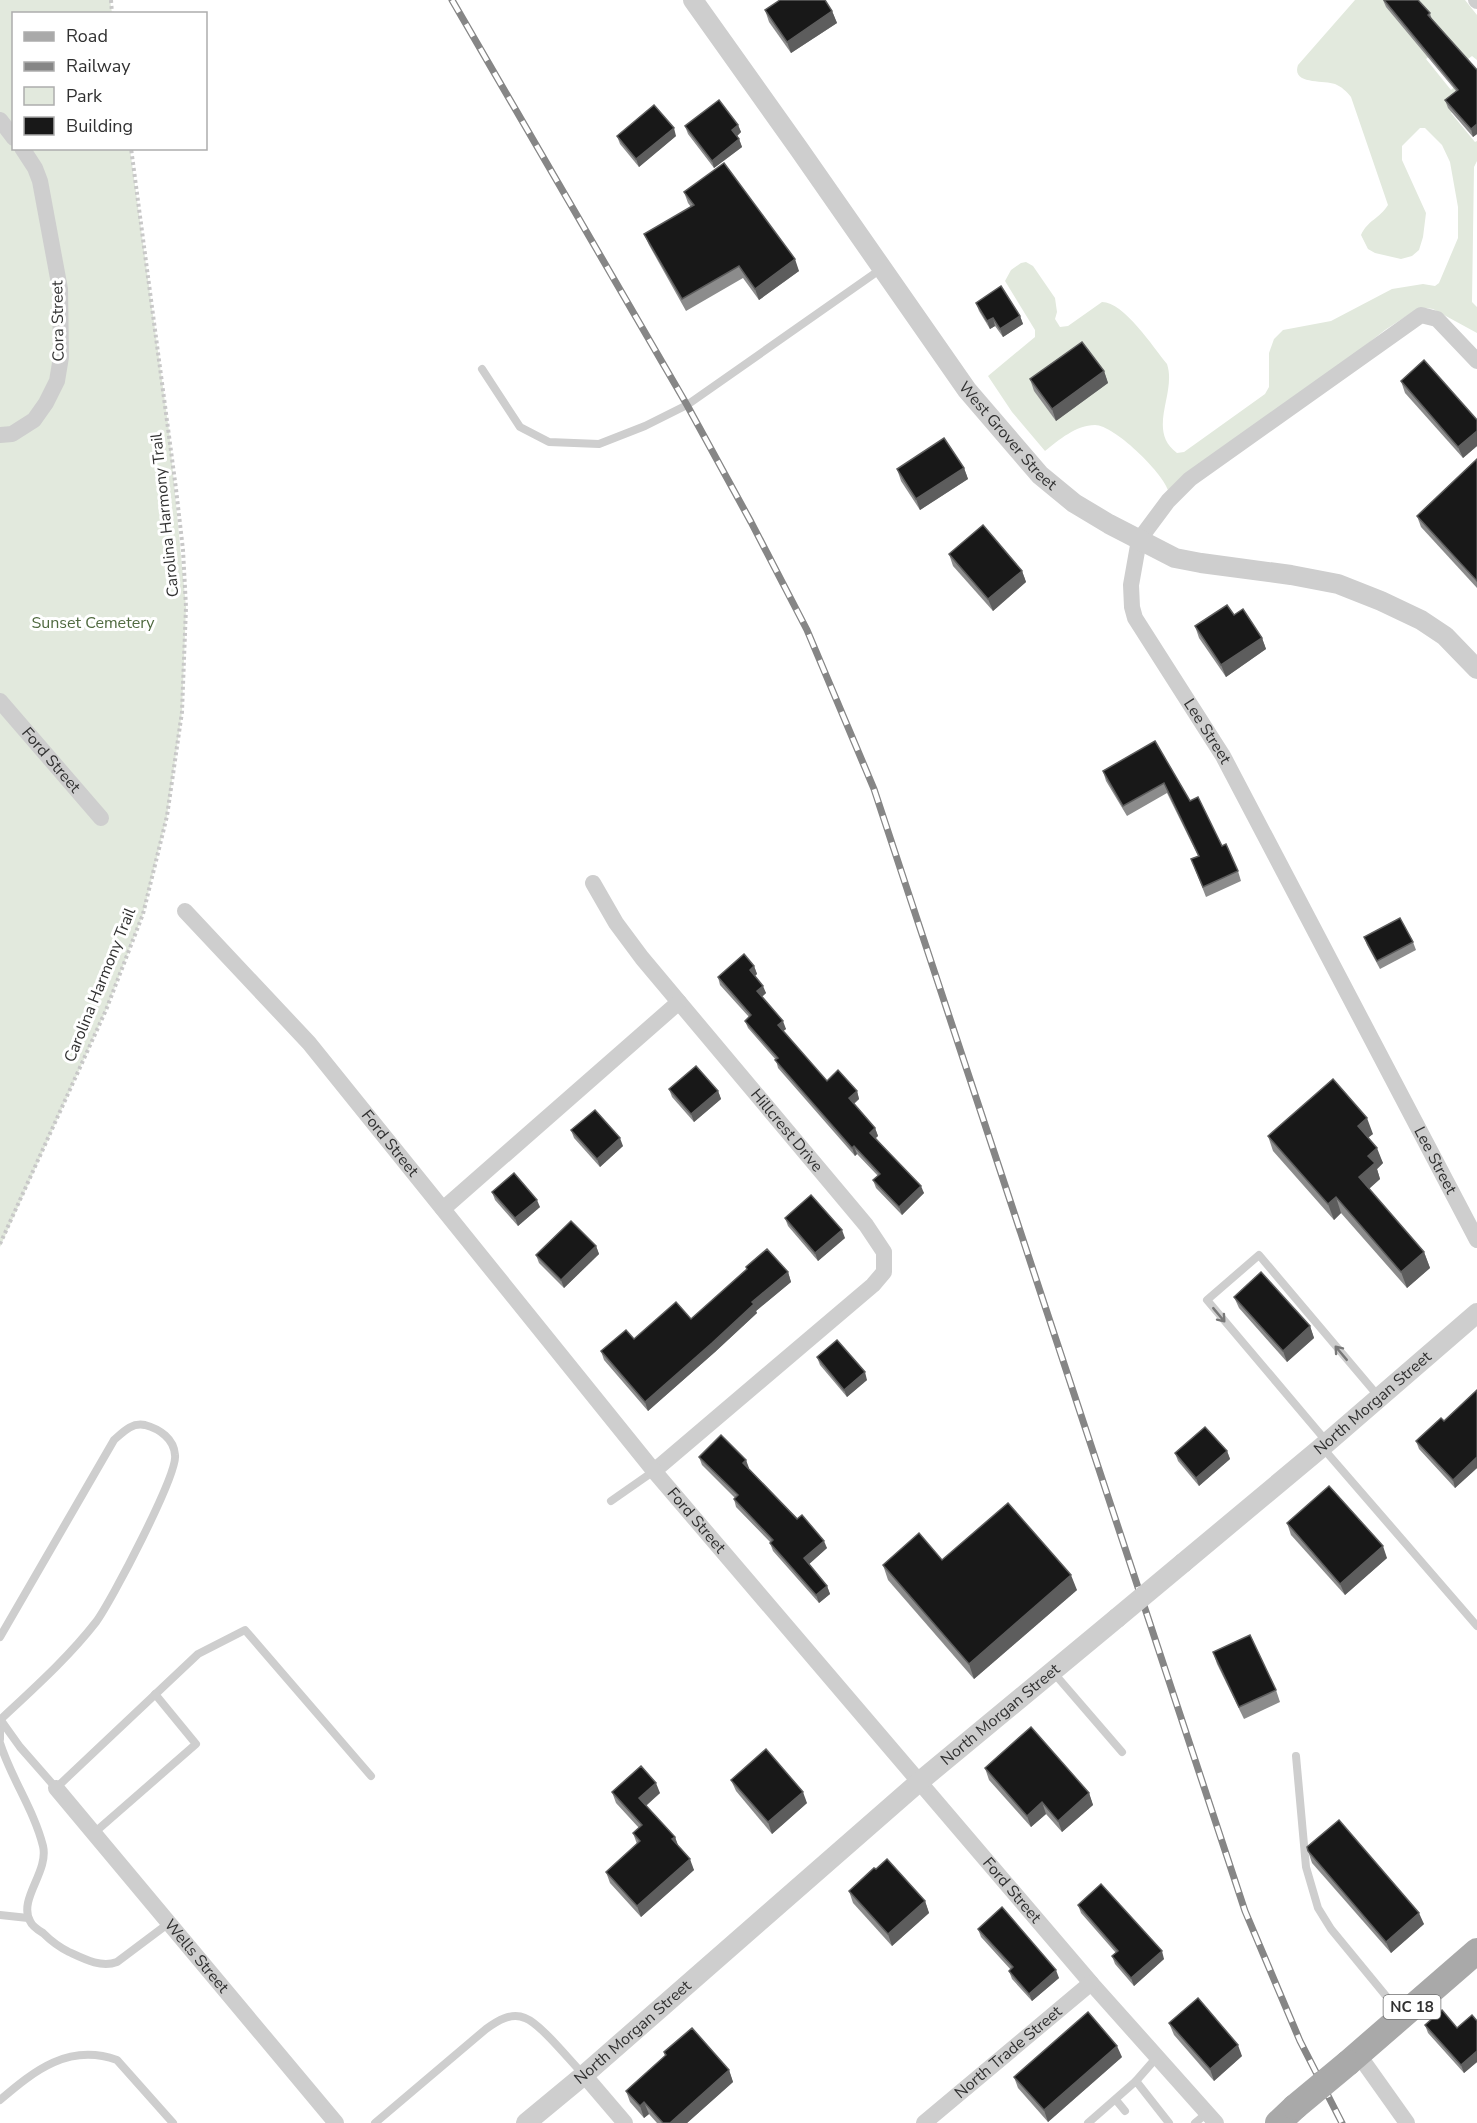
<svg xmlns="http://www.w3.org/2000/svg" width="1477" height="2123" font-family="'Nunito Sans',sans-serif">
<rect width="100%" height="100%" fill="#fff"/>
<g fill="#e2e9dd">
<polygon points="0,0 110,0 112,13 14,14 14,148 130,149 169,431 186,607 182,712 167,816 143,914 106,1010 0,1247"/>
<path d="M1355,0H1465L1477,15V60L1472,56L1464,62L1447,42L1426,59L1451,90L1476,68L1477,70V91L1451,113L1475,142L1477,141V161L1474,167L1472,302L1477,307V333L1433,309L1426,308L1411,313L1385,330L1333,371L1168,490C1162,472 1114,425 1095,425C1076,425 1059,440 1045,451L1012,412L988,376L1035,337V330L1005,281L1011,270L1021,263L1026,262L1033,266L1055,298L1057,312L1055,319L1060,327L1068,326L1102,302C1124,302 1153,347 1167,364C1177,394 1146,430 1177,453L1184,452L1265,394L1269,387V353L1274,339L1283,330L1331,321L1392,289L1423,284L1435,286L1439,283L1458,238V207L1450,162L1442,145L1425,128H1420L1402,146V160L1426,213L1423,237L1419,250L1412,256L1401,259L1375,253L1368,249L1361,235C1368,220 1379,219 1388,205L1351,97C1346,91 1342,87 1335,84C1324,80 1291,85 1298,65Z"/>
</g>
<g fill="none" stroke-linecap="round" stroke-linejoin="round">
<g stroke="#c8c8c8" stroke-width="4" stroke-dasharray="3 3" stroke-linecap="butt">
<polyline points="111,0 112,14"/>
<polyline points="0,1244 106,1010 143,914 167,816 182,712 186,607 183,550 176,489 131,148"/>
</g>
<g stroke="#cecece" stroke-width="8">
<polyline points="482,369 520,427 549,442 599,444 645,426 687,405 881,269"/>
<polyline points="1327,1442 1207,1300 1259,1255 1379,1397"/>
<polyline points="1322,1447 1477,1626"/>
<polyline points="611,1501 654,1471"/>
<path d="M0,1637L114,1440C123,1432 132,1422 145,1425C160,1429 174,1439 175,1455C178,1474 111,1602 96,1622C68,1658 33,1689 0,1720V1739"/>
<polyline points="1053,1672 1122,1752"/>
<polyline points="0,1719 20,1747 56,1788 198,1654 245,1630 371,1776"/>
<path d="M0,1743C11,1778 34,1810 43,1846C49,1872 18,1899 30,1921C32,1926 38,1930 43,1933C51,1941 59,1947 69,1952C84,1959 101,1968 117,1962L169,1923"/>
<polyline points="1296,1756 1306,1867 1318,1908 1331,1929 1400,2013"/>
<polyline points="94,1833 196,1744 155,1694"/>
<polyline points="0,1915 28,1918"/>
<polyline points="1136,2081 1157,2057"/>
<path d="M0,2100C35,2070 69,2043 117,2060L173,2123"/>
<polyline points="1116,2100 1125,2111"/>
<path d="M375,2123L486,2029C497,2021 511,2012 525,2018C541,2024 570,2061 583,2074"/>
<polyline points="1088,2123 1136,2081 1169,2123"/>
<polyline points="1195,2123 1207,2113"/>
</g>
<g stroke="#cecece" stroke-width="16">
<polyline points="1476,0 1477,1"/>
<polyline points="0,120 14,138"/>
<path id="s1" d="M1477,361L1437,319L1421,315L1190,479L1168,501L1139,540L1131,585L1132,607L1135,618L1223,756L1477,1240"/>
<polyline points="0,435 12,434 34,420 46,403 57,381 61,357 60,289 40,181 35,168 22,148"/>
<path id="s2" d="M0,701L101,818"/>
<path id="s3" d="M593,883L616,923L642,958L866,1225L884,1252V1272L873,1285L654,1471"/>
<path id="s4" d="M185,911L309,1043L654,1471L1091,1983L1216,2123"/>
<polyline points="443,1209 679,1002"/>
<path id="s5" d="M56,1788L336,2123"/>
<polyline points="1358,2054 1407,2123"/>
<polyline points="584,2075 625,2123"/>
<path id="s6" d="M924,2123L1091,1983"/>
</g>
<g stroke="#cecece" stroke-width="20">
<path id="s7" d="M693,0L799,149L967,390L1040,475L1074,503L1109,524L1175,558L1201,563L1291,575L1338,584L1381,601L1421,620L1445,636L1477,669"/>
<path id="s8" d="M1183,1563L1322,1447L1477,1313"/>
<path id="s9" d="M526,2123L584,2075L919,1782L1117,1618"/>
</g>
<g stroke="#a9a9a9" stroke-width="26">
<polyline points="1348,2063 1477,1951"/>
<polyline points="1278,2123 1295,2107"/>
</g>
<defs>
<polyline id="rail" points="452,0 687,405 751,522 807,630 874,789 1245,1911 1300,2041 1342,2123"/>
</defs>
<use href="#rail" stroke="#868686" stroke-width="7"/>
<use href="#rail" stroke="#fff" stroke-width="4.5" stroke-dasharray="14" stroke-linecap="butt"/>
<polyline stroke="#cecece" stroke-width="20" points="1117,1618 1183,1563"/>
<polyline stroke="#a9a9a9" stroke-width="26" points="1295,2107 1348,2063"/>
</g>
<g fill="#8c8c8c">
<polygon points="1383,0 1430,13 1432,20 1477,70 1477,134 1473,137 1448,108 1445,100 1456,91 1386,7"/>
<polygon points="765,10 832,11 837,23 791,53 769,22"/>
<polygon points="738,125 741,132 737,136 739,139 742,147 714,168 688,134 685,126"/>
<polygon points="617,136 676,136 639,167 620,144"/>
<polygon points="684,192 799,271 759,300 743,278 686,311 649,245 644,234 691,207 688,203"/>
<polygon points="976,303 1020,316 1023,324 1003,337 995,326 990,329 979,311"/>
<polygon points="1104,371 1108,383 1056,421 1034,391 1030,379"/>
<polygon points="1401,381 1477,420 1477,446 1463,458 1405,393"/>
<polygon points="1477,459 1477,588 1421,527 1417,516"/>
<polygon points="964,468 968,479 920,510 901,481 897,469"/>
<polygon points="949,554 1022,571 1026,582 993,611 953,566"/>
<polygon points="1234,615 1262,638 1266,649 1226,677 1199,638 1195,626"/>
<polygon points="1155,741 1190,801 1222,846 1238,871 1241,881 1206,897 1191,859 1198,856 1167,793 1127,816 1106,781 1103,771"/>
<polygon points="1364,937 1413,942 1416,950 1380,969 1367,945"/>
<polygon points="754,966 757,974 755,976 766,993 762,997 786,1029 783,1031 827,1081 857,1091 859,1099 854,1104 875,1128 878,1136 876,1138 924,1193 902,1215 876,1188 873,1180 878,1176 857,1154 855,1156 778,1068 776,1060 748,1028 745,1021 749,1017 720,985 718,977"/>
<polygon points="669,1089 718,1091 721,1099 694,1122 672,1097"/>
<polygon points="571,1130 623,1146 600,1167 574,1138"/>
<polygon points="1373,1134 1368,1137 1383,1163 1377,1169 1380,1179 1369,1189 1424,1252 1430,1268 1407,1288 1341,1213 1334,1220 1273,1151 1268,1136"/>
<polygon points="492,1192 540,1207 518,1226 495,1200"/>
<polygon points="785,1218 845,1238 818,1261 788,1226"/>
<polygon points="596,1246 599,1254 564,1288 539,1263 536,1255"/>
<polygon points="746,1267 788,1272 791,1282 756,1311 757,1313 715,1352 648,1411 604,1360 601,1351 691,1319 747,1269"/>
<polygon points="1234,1297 1310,1326 1314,1338 1287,1362 1239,1308"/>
<polygon points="817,1357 867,1380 847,1397 820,1365"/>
<polygon points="1477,1390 1477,1468 1455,1488 1419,1449 1416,1441 1444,1421"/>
<polygon points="1227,1451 1230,1459 1199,1486 1178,1461 1175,1453"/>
<polygon points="699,1457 746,1460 748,1468 827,1548 809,1564 827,1586 830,1594 819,1603 773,1551 770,1543 771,1543 736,1507 734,1499 735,1498 702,1465"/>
<polygon points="1287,1523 1387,1558 1345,1595 1291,1535"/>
<polygon points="942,1560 1077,1590 974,1679 888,1580 883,1565"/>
<polygon points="1213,1652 1276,1690 1280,1702 1244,1719 1217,1664"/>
<polygon points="985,1768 1089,1793 1093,1805 1062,1832 1046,1814 1031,1827 989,1780"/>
<polygon points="731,1780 807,1803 772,1834 736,1791"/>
<polygon points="612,1792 660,1793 646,1806 675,1837 678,1846 694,1870 641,1917 610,1883 606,1872 637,1844 633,1833 639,1828 616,1803"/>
<polygon points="1308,1851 1424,1924 1391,1953 1312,1863"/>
<polygon points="849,1891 925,1901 929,1913 892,1946 853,1903"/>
<polygon points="1078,1905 1164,1959 1134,1986 1115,1964 1112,1956 1116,1953 1081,1913"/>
<polygon points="978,1929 1059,1978 1032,2001 1012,1979 1009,1971 1011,1970 981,1937"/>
<polygon points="1477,2021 1477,2062 1464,2073 1428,2033 1425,2025 1457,2028"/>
<polygon points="1169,2023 1242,2056 1214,2081 1174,2035"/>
<polygon points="664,2052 729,2070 733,2082 687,2123 657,2123 649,2114 644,2118 630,2102 626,2091 665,2056"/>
<polygon points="1122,2057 1048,2122 1018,2088 1014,2077"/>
</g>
<g fill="#5d5d5d">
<polygon points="832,11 837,23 791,53 787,42"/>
<polygon points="1477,124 1477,134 1473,137 1471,129"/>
<polygon points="738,125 741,132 735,138 732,130"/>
<polygon points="674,128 676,136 639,167 636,159"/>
<polygon points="739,139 742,147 714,168 712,161"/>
<polygon points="795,259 799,271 759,300 755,289"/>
<polygon points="1020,316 1023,324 1003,337 1000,329"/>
<polygon points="993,318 995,326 990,329 987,321"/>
<polygon points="1104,371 1108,383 1056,421 1052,409"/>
<polygon points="1477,431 1477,446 1463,458 1458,447"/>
<polygon points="964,468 968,479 920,510 916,499"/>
<polygon points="1022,571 1026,582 993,611 988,599"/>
<polygon points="1262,638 1266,649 1226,677 1221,665"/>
<polygon points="754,966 757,974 752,978 750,970"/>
<polygon points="763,986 766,993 759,999 757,991"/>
<polygon points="783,1021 786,1029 781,1033 778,1025"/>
<polygon points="718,1091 721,1099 694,1122 691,1114"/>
<polygon points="857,1091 859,1099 852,1105 849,1098"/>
<polygon points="1367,1118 1373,1134 1364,1141 1358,1126"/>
<polygon points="875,1128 878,1136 873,1140 870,1133"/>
<polygon points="620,1138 623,1146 600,1167 597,1159"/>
<polygon points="854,1146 857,1154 855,1156 852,1148"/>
<polygon points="1377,1148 1383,1163 1377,1169 1380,1179 1364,1193 1359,1177 1368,1156"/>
<polygon points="921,1186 924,1193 902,1215 899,1207"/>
<polygon points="1336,1197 1341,1213 1334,1220 1328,1204"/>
<polygon points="537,1200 540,1207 518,1226 515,1218"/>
<polygon points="842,1230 845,1238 818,1261 815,1253"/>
<polygon points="596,1246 599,1254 564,1288 561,1280"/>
<polygon points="1424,1252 1430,1268 1407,1288 1401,1272"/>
<polygon points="788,1272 791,1282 756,1311 757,1313 715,1352 648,1411 645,1402 752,1302"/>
<polygon points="1310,1326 1314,1338 1287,1362 1283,1351"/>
<polygon points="865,1372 867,1380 847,1397 844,1390"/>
<polygon points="1227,1451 1230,1459 1199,1486 1196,1478"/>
<polygon points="1477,1457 1477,1468 1455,1488 1453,1480"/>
<polygon points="746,1460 749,1468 746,1471 743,1463"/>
<polygon points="824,1541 827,1548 807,1566 804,1558"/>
<polygon points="1383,1546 1387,1558 1345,1595 1340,1584"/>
<polygon points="1071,1575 1077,1590 974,1679 969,1664"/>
<polygon points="827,1586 830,1594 819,1603 816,1595"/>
<polygon points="656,1783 660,1793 643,1808 639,1798"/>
<polygon points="803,1792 807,1803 772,1834 768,1822"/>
<polygon points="1089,1793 1093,1805 1062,1832 1058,1821"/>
<polygon points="1042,1802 1046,1814 1031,1827 1027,1816"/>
<polygon points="675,1837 679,1848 672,1839"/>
<polygon points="690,1859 694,1870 641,1917 637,1906"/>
<polygon points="925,1901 929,1913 892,1946 888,1934"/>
<polygon points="1419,1913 1424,1924 1391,1953 1386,1942"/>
<polygon points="1162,1951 1164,1959 1134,1986 1131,1978"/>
<polygon points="1056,1970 1059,1978 1032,2001 1029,1994"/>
<polygon points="1238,2045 1242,2056 1214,2081 1210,2069"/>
<polygon points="1117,2046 1122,2057 1048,2122 1044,2110"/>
<polygon points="1477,2051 1477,2062 1464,2073 1461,2065"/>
<polygon points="729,2070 733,2082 687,2123 670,2123"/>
<polygon points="644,2102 649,2114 644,2118 640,2106"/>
</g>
<g fill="#181818" stroke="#5d5d5d" stroke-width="1.5">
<polygon points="780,0 825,0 832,11 787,42 765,10"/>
<polygon points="1384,0 1418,0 1430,13 1428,15 1477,70 1477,124 1471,129 1445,100 1458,90"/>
<polygon points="719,100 738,125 732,130 739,139 712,161 685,126"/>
<polygon points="654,105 674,128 636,159 617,136"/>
<polygon points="724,163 795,259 755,289 739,266 682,299 644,234 694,205 684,192"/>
<polygon points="1001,286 1020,316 1000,329 993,318 987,321 976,303"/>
<polygon points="1082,342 1104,371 1052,409 1030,379"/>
<polygon points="1424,360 1477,420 1477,431 1458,447 1401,381"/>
<polygon points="944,438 964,468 916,499 897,469"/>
<polygon points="1477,459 1477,581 1417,516"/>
<polygon points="983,525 1022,571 988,599 949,554"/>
<polygon points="1227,605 1234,615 1243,609 1262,638 1221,665 1195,626"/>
<polygon points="1155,741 1190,801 1198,797 1222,846 1226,844 1238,871 1203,887 1191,859 1199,856 1164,783 1123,806 1103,771"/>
<polygon points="1400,918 1413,942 1377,961 1364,937"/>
<polygon points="744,954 754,966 750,970 763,986 757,991 783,1021 778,1025 827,1081 838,1070 857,1091 849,1098 875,1128 870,1133 921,1186 899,1207 873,1180 880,1174 854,1146 852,1148 775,1060 778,1058 745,1021 751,1015 718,977"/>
<polygon points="696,1066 718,1091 691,1114 669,1089"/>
<polygon points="1333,1079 1367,1118 1358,1126 1377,1148 1368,1156 1375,1163 1359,1177 1424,1252 1401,1272 1336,1197 1328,1204 1268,1136"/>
<polygon points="595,1110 620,1138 597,1159 571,1130"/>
<polygon points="514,1173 537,1200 515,1218 492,1192"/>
<polygon points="811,1195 842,1230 815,1253 785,1218"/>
<polygon points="571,1221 596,1246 561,1280 536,1255"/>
<polygon points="767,1249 788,1272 752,1302 754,1304 712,1343 645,1402 601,1351 626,1330 634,1339 676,1302 691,1319 747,1269 746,1267"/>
<polygon points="1261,1272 1310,1326 1283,1351 1234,1297"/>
<polygon points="837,1340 865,1372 844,1390 817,1357"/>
<polygon points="1477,1390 1477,1457 1453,1480 1416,1441 1441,1418 1444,1421"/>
<polygon points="1205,1427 1227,1451 1196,1478 1175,1453"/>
<polygon points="721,1435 746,1460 743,1463 797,1519 802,1515 824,1541 804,1558 827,1586 816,1595 770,1543 773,1540 734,1499 738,1495 699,1457"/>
<polygon points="1329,1486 1383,1546 1340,1584 1287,1523"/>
<polygon points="1008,1503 1071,1575 969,1664 883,1565 919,1533 942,1560"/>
<polygon points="1250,1635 1276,1690 1239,1707 1213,1652"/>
<polygon points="1031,1727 1089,1793 1058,1821 1042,1802 1027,1816 985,1768"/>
<polygon points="766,1749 803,1792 768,1822 731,1780"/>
<polygon points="641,1766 656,1783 639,1798 675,1837 672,1839 690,1859 637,1906 606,1872 640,1841 633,1833 642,1825 612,1792"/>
<polygon points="1339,1820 1419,1913 1386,1942 1308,1851 1307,1847"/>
<polygon points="887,1859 925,1901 888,1934 849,1891 874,1868 876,1869"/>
<polygon points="1101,1884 1162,1951 1131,1978 1112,1956 1118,1951 1078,1905"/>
<polygon points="1002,1907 1056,1970 1029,1994 1009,1971 1013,1967 978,1929"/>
<polygon points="1198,1998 1238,2045 1210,2069 1169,2023"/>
<polygon points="1442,2010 1457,2028 1472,2015 1477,2021 1477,2051 1461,2065 1425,2025"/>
<polygon points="1088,2012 1117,2046 1044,2110 1014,2077"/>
<polygon points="692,2028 729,2070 670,2123 663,2123 644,2102 640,2106 626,2091 666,2055 664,2052"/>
</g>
<defs><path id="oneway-shaft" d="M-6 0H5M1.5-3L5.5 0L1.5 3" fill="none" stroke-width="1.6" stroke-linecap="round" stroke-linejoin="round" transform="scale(1.5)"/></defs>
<g stroke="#787878">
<use href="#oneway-shaft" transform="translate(1219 1315) rotate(50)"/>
<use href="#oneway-shaft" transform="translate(1341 1353) rotate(-130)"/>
</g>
<g text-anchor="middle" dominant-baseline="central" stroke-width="6" stroke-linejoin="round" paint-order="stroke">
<rect fill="#fff" stroke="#6f6f6f" stroke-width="1.5" x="1383.5" y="1995" width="57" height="24" rx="4.5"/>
<g font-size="15" font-weight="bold" fill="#313131">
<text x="1412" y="2007">NC 18</text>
</g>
<g font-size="16" fill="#313131" stroke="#fff">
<text transform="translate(58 321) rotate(-91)">Cora Street</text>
<text stroke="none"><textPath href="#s7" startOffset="538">West Grover Street</textPath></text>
<text transform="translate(165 515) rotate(-96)">Carolina Harmony Trail</text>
<text stroke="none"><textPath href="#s1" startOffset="651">Lee Street</textPath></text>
<text stroke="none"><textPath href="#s2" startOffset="78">Ford Street</textPath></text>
<text transform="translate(100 985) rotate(-68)">Carolina Harmony Trail</text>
<text stroke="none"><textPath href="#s3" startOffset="315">Hillcrest Drive</textPath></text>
<text stroke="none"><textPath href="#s4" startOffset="310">Ford Street</textPath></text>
<text stroke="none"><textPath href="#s1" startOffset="1137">Lee Street</textPath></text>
<text stroke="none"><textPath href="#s8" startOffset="248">North Morgan Street</textPath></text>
<text stroke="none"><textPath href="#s4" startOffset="796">Ford Street</textPath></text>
<text stroke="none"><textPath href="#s9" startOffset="626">North Morgan Street</textPath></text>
<text stroke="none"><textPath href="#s4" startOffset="1282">Ford Street</textPath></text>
<text stroke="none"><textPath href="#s5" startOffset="219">Wells Street</textPath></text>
<text stroke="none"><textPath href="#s9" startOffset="140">North Morgan Street</textPath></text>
<text stroke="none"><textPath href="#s6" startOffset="110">North Trade Street</textPath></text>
</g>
<g font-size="16" fill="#506a40" stroke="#fff">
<text x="93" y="623">Sunset Cemetery</text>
</g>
</g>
<rect x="12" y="12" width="195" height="138" fill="#ffffff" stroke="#adadad" stroke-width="1.5"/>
<rect x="24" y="32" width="30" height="9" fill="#a9a9a9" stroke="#adadad" stroke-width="1.5"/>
<text x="66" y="42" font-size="18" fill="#313131">Road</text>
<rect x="24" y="62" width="30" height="9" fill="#868686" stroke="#adadad" stroke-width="1.5"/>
<text x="66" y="72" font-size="18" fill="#313131">Railway</text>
<rect x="24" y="87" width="30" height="18" fill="#e2e9dd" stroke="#adadad" stroke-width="1.5"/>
<text x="66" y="102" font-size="18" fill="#313131">Park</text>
<rect x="24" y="117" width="30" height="18" fill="#181818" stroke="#adadad" stroke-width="1.5"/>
<text x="66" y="132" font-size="18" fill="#313131">Building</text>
</svg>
